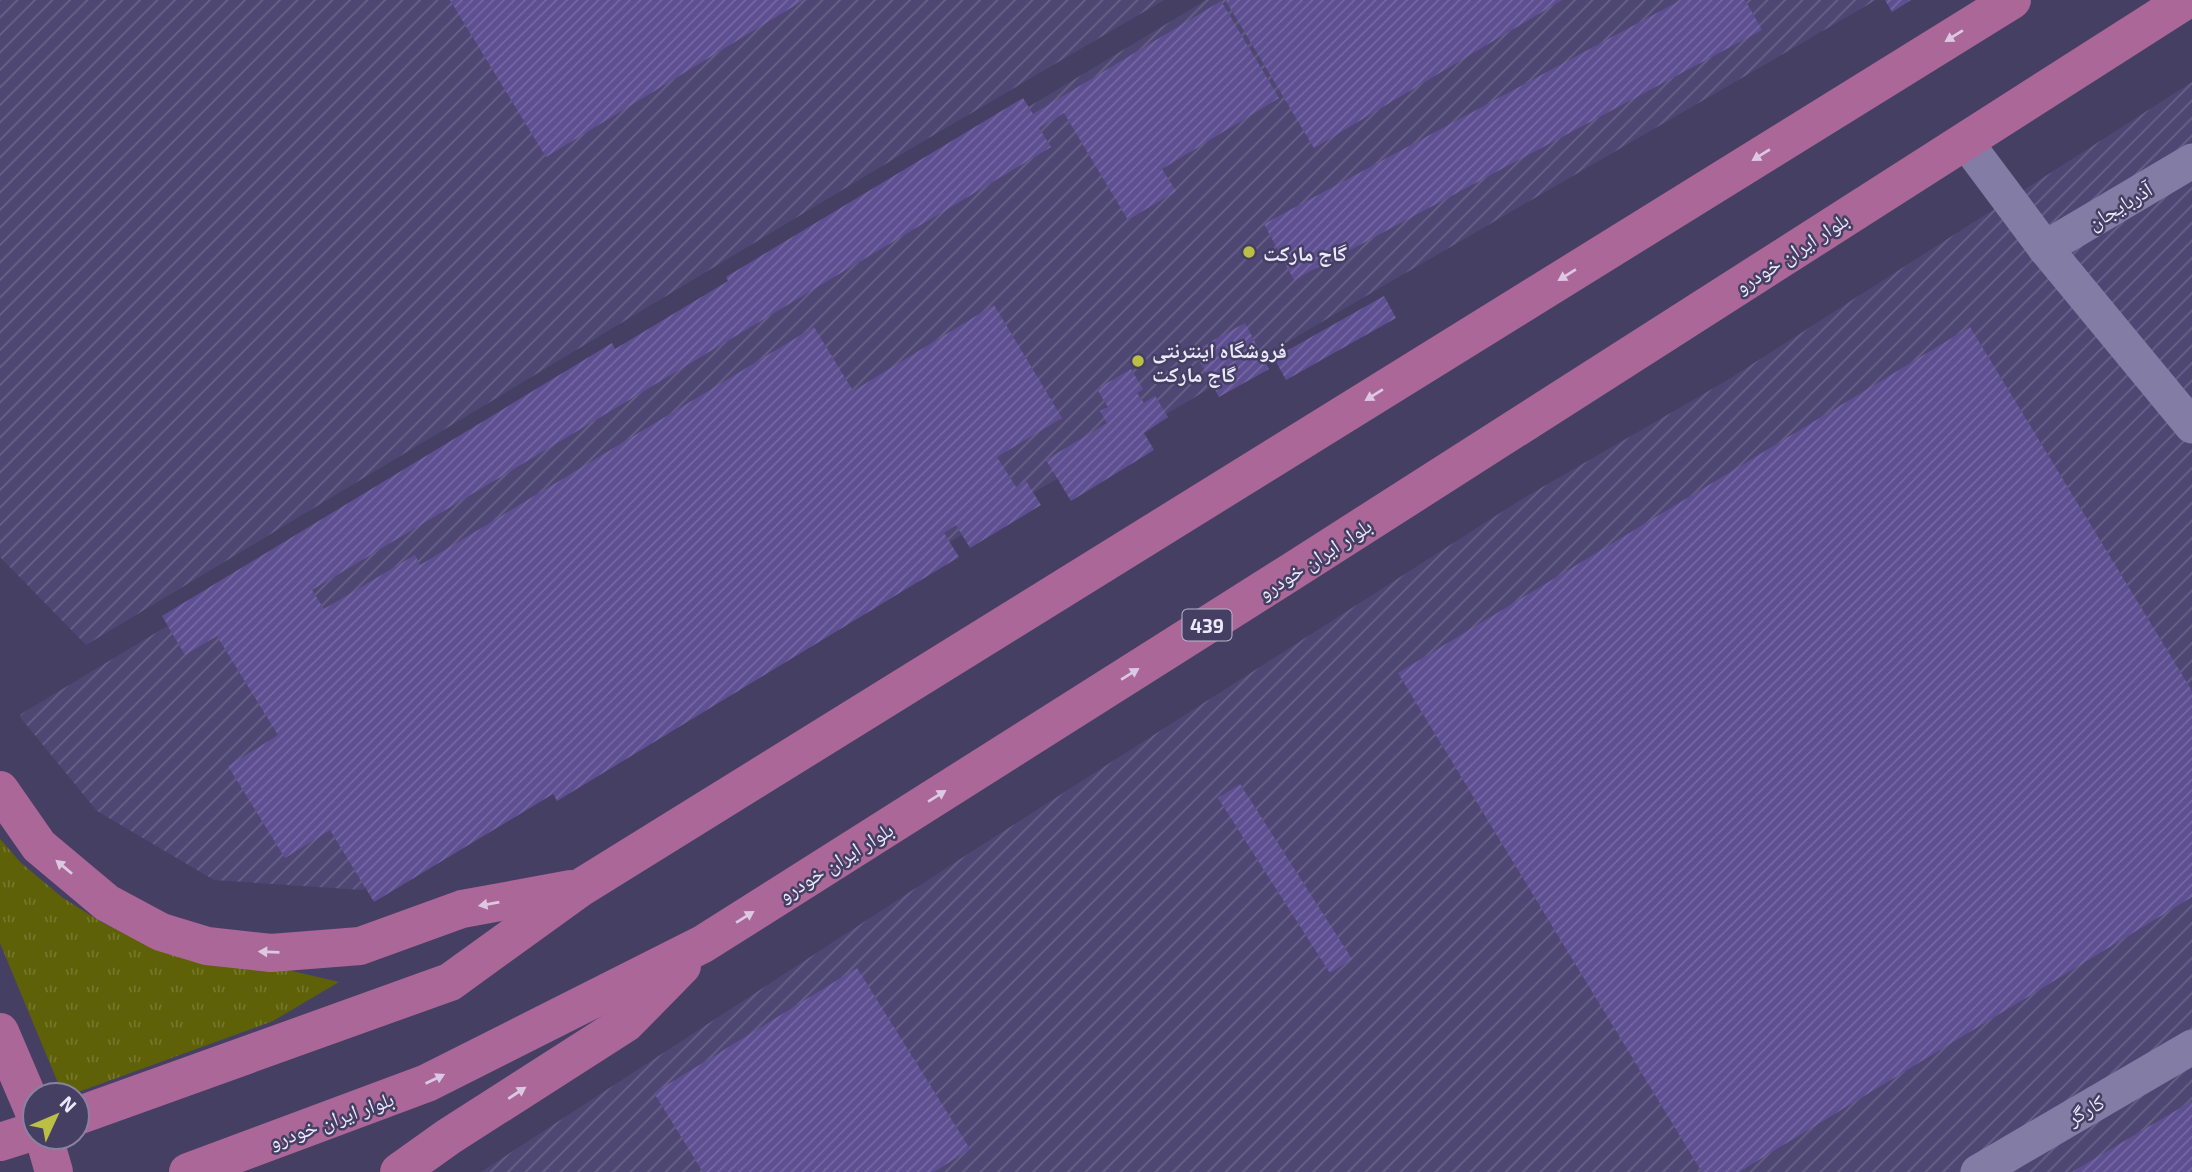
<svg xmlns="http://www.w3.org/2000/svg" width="2192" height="1172" font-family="'Exo 2','Noto Naskh Arabic',sans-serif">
<defs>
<pattern id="industrial-furrows" width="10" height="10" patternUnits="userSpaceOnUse" patternTransform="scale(1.75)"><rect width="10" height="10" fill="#4f4773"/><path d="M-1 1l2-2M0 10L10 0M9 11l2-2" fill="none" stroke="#686288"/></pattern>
<pattern id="grass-tufts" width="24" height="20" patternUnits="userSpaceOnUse" patternTransform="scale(1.75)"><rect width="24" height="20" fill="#5e6107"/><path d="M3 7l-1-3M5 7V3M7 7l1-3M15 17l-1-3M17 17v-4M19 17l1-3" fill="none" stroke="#75782c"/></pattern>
<pattern id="building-hatch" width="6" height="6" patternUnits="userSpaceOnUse" patternTransform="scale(1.75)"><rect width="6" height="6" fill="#5e4f92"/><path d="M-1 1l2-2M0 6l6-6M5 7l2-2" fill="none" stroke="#7568a2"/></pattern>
</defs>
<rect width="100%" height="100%" fill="#463f64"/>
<g fill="url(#industrial-furrows)">
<polygon points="0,0 1164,0 927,139 86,645 0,557"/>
<polygon points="1206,0 1876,0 1347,307 362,890 214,880 97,811 20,717 21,714"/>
<polygon points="2192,82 2192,1172 481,1172 971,852 1522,499 1726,381"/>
</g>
<polygon fill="url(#grass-tufts)" points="0,839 21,863 63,898 103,923 149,946 275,967 339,982 273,1021 70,1095 63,1095 0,943"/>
<g fill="url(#building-hatch)">
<polygon points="450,0 804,0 546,157"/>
<polygon points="1228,0 1562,0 1314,148 1226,1"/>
<polygon points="1681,0 1745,0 1762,30 1294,280 1264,224"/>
<polygon points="1885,0 1911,0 1892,12"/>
<polygon points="1221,1 1279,98 1162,169 1176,191 1128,220 1064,113 1039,128 1051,147 312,590 324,609 415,555 420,565 814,327 853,391 994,305 1062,418 997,457 1016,487 1026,481 1041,505 970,548 956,525 944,533 959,557 557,801 553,794 374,902 330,830 285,858 228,766 278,735 217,636 185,655 162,616 612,343 615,349 728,281 726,277 1023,98 1033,114"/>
<polygon points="1384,296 1396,318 1286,380 1274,358"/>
<polygon points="1245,323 1269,369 1219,397 1194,351"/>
<polygon points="1970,327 2192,691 2192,897 1739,1172 1702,1172 1398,673"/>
<polygon points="1131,369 1143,389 1137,393 1144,403 1155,396 1168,417 1144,433 1154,450 1071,501 1046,460 1107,423 1100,411 1108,407 1097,389"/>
<polygon points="1240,784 1352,959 1330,973 1218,798"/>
<polygon points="857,968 970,1149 934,1172 703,1172 654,1093"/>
<polygon points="2192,1101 2192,1172 2072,1172"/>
</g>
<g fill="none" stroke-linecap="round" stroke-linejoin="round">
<g stroke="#837ca5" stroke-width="35">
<polyline points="1965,141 2045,248 2192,426"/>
<polyline points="2045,248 2192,161"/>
<polyline points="1978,1172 2192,1047"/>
</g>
<g stroke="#ab6798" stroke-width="38">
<polyline points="0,790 39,846 107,903 161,932 207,946 271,953 360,946 462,909 571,889"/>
<polyline points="0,1032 35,1114"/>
<polyline points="77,1116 450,982 580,888 2012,0"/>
<polyline points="44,1137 54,1172"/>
<polyline points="0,1142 35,1131"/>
<polyline points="188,1172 427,1083 703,944 1291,572 2186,0"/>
<polyline points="399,1172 448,1137 626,1023 682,966"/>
</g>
</g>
<defs><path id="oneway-solid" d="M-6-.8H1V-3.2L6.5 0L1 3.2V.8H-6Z" transform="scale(1.75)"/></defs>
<g fill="#dbc8e3">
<use href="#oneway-solid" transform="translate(1954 36) rotate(148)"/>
<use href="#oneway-solid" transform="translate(1761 155) rotate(148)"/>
<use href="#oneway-solid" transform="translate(1567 275) rotate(148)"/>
<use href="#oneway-solid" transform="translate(1374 395) rotate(148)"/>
<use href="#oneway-solid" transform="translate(1130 674) rotate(-32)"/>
<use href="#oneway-solid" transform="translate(937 796) rotate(-32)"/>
<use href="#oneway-solid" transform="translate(64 867) rotate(-140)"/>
<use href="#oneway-solid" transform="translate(489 904) rotate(170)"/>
<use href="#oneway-solid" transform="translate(745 917) rotate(-32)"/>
<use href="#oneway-solid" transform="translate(269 952) rotate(-178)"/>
<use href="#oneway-solid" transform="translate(435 1079) rotate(-26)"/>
<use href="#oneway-solid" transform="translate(517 1093) rotate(-33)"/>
</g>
<g fill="#bbc045" stroke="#463f64" stroke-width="2.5">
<circle cx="1249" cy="252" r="7"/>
<circle cx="1138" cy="361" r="7"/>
</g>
<g text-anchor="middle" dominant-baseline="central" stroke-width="5" stroke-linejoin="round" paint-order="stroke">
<rect fill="#463f64" stroke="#bab6ce" stroke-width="2" x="1182.5" y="609.5" width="49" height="31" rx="5"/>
<g font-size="19" font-weight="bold" fill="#ebe9fc">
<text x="1207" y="625">439</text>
</g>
<g font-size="21" fill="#ebe9fc" stroke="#463f64">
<text transform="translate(2119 205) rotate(-31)">آذربایجان</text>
<text transform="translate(1791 252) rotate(-33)">بلوار ایران خودرو</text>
<text transform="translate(1314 558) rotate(-33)">بلوار ایران خودرو</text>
<text transform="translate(835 861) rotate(-32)">بلوار ایران خودرو</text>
<text transform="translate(2085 1109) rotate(-30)">کارگر</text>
<text transform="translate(331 1119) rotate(-20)">بلوار ایران خودرو</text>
</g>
<g font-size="21" font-weight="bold" fill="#ebe9fc" stroke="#463f64" text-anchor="start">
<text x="1263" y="252">گاج مارکت</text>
<text x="1152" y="349">فروشگاه اینترنتی<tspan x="1152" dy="24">گاج مارکت</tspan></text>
</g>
</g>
<g transform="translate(56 1116) rotate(46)"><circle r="33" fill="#463f64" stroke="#8883a1" stroke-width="2"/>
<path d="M0-5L12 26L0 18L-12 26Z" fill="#bbc045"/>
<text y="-10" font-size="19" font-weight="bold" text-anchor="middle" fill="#ebe9fc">N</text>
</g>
</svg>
